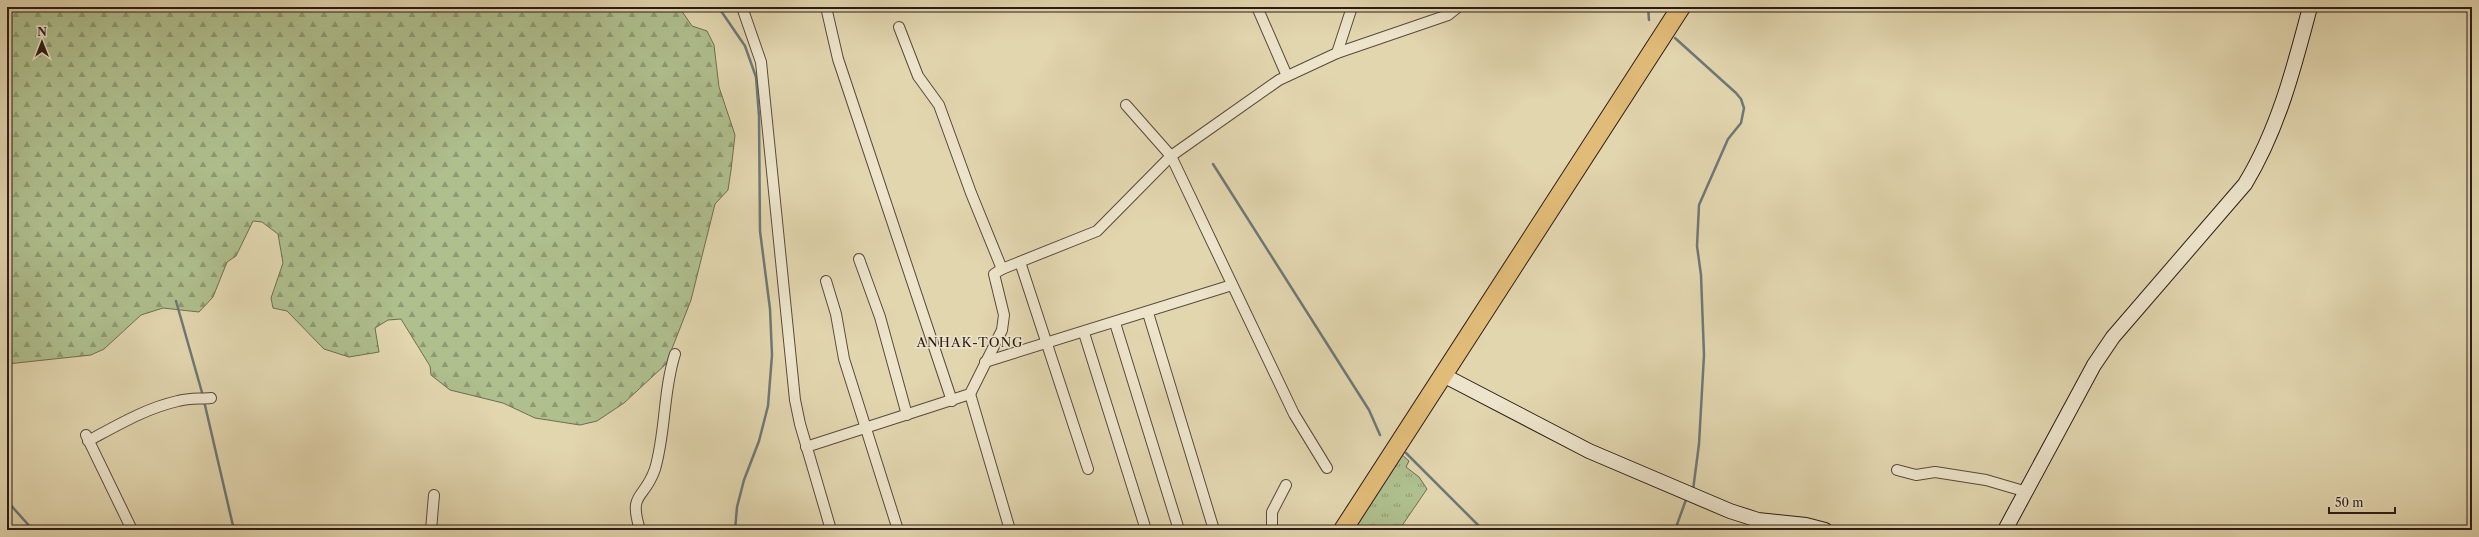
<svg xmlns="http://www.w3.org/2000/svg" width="2479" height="537" font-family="'Libre Caslon Text',serif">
<defs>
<pattern id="grass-tufts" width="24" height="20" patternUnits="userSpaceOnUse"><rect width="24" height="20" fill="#afbf8e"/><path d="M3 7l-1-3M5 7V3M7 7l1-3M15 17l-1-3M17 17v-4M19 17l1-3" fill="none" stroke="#8f9a73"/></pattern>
<pattern id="forest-firs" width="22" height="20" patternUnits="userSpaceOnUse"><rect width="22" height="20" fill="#afbf8e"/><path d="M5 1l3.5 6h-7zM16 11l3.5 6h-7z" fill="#8f9a73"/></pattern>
</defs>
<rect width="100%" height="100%" fill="#e2d6af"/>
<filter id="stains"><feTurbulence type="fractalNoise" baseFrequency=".005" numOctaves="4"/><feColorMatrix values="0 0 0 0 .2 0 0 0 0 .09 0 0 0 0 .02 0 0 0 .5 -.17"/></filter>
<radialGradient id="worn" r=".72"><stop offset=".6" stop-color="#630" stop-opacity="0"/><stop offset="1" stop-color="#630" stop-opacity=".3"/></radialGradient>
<polygon fill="url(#grass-tufts)" stroke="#6e6e52" points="1399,452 1409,461 1406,467 1419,477 1427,489 1399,530 1348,530"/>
<polygon fill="url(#forest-firs)" stroke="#6e6e52" points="7,7 679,7 692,26 707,31 714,45 719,87 735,135 731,170 728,190 715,204 691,300 666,364 624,403 597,421 580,425 535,418 503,403 450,390 431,375 430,366 401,319 388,320 375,328 379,352 349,357 324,349 287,311 273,308 271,298 283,263 278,234 262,222 253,221 236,256 227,262 213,297 199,312 163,308 141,315 104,349 91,355 7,364"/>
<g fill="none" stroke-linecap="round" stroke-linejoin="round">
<g stroke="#6e7877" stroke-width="2.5">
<polyline points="1648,7 1649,20"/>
<polyline points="719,8 745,46 756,77 759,116 760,231 770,309 772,355 768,406 759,441 744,480 737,507 735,530"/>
<polyline points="1675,38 1736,93 1741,99 1744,108 1741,123 1728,139 1699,205 1697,246 1701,275 1704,355 1699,444 1693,490"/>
<polyline points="1213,164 1369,410 1380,435"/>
<polyline points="176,301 203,396"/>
<polyline points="204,401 234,530"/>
<polyline points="1406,453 1483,530"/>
<polyline points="7,501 33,530"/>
<polyline points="1675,530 1687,497"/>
</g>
<defs>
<g id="street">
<polyline points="742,7 761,62 795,400 800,424 831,530"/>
<polyline points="826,7 838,59 952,401"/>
<polyline points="1257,7 1287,76"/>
<polyline points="899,27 918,76 939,105 971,193 1002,269"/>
<polyline points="1337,53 1352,7"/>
<polyline points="1126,105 1171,156 1294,414 1327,468"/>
<polyline points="859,259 880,317 907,415"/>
<polyline points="1020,262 1088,469"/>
<polyline points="826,281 836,314 844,359 898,530"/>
<polyline points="1148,313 1214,530"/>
<polyline points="1115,323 1179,530"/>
<polyline points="1084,333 1146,530"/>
<polyline points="985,362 1232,285"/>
<polyline points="970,394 1010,530"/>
<polyline points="86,435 132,530"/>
<path d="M88,441C116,426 146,408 178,401C188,398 201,399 211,398"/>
<polyline points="806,447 970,394 1002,330 1004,315 994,274 1002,269 1097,231 1171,156 1279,80 1337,53 1448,15 1458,7"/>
<polyline points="1897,470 1916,475 1935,472 1986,480 2027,492"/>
<polyline points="431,530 434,495"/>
<path d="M640,530C628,491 644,501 655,469C666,431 663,391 675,354"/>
<polyline points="1272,530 1272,512 1286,485"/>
</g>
<g id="secondary">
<polyline points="1443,375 1589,451 1730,511 1758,520 1806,525 1825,530"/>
<path d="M2005,530L2094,365L2113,337L2245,184C2278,130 2294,68 2310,7"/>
</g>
<polyline id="highway" points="1343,530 1681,7"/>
</defs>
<use href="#street" stroke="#5a4a3c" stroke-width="12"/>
<use href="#secondary" stroke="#2c1c16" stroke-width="16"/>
<use href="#highway" stroke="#2c1c16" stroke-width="20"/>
<use href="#street" stroke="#ece4cb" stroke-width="10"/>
<use href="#secondary" stroke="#ece4cb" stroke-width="14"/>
<use href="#highway" stroke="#e1bb78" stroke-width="18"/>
</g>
<g text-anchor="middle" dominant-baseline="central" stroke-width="3" stroke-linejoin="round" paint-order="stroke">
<g font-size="13" letter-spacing="1" fill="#2c1c16" stroke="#ece4cb">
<text x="970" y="342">ANHAK-TONG</text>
</g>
</g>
<rect width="2479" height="537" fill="none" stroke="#e2d6af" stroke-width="24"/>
<rect x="8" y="8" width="2463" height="521" fill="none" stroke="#2c1c16" stroke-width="2"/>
<rect x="12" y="12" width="2455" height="513" fill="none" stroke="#2c1c16"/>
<g transform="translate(42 42)" stroke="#ece4cb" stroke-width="3" paint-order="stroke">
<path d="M0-3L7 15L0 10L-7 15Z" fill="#2c1c16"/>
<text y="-6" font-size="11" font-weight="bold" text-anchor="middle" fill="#2c1c16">N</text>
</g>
<path d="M2329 507v6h66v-6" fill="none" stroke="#2c1c16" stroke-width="2"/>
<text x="2335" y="507" font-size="12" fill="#2c1c16" stroke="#ece4cb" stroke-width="3" paint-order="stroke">50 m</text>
<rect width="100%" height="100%" filter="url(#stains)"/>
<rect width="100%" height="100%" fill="url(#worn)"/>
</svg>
